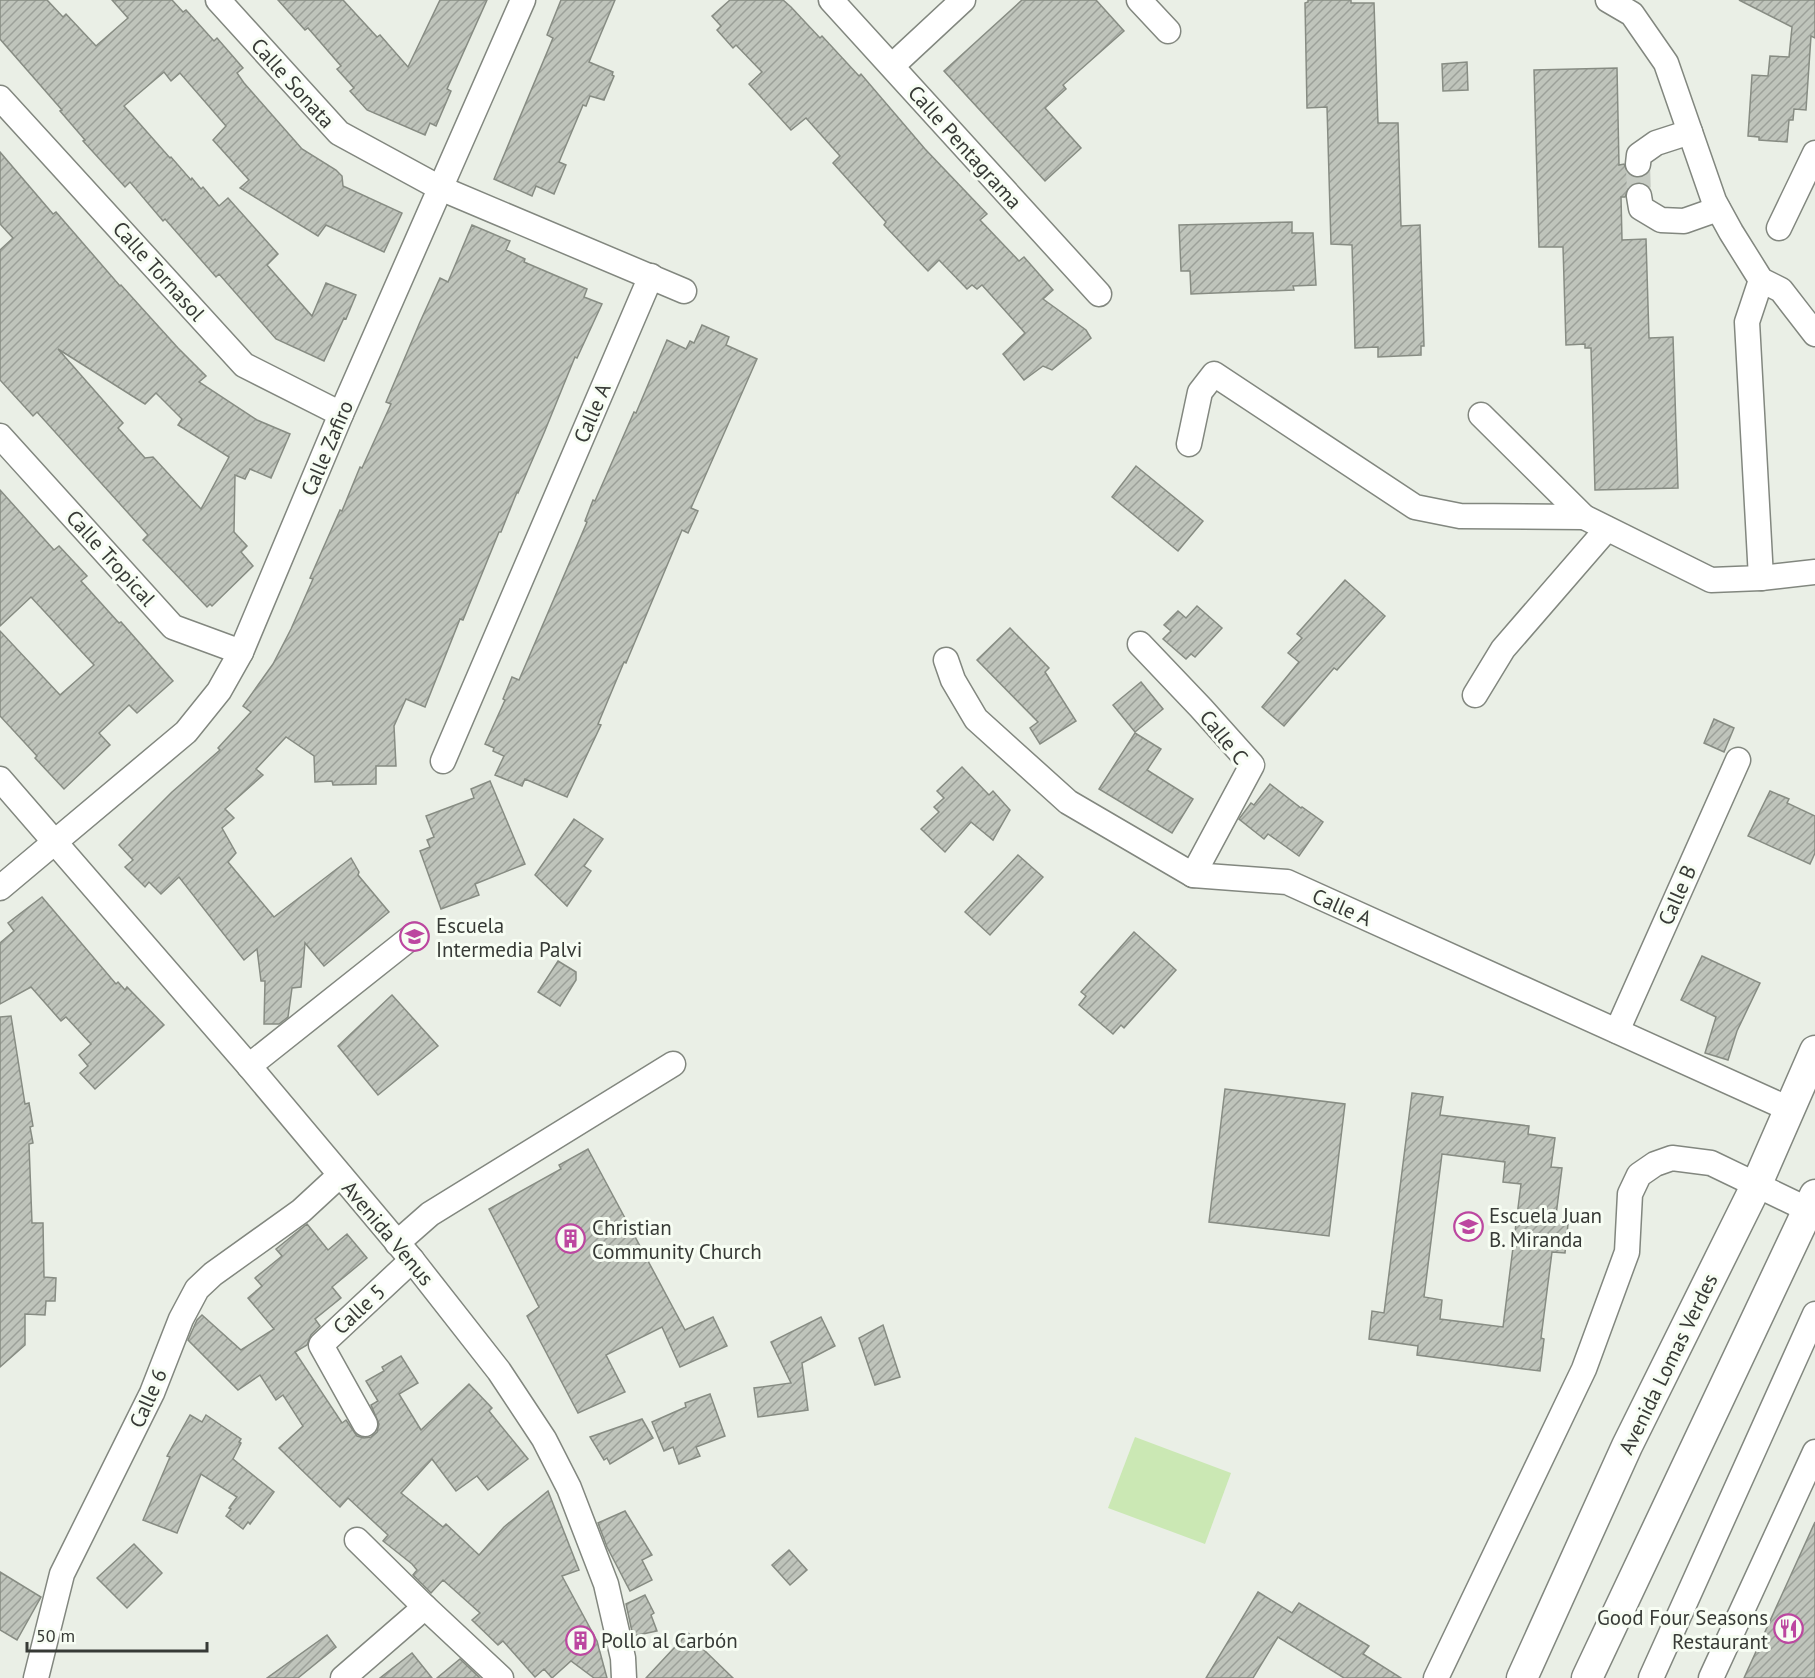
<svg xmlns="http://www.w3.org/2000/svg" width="1815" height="1678" font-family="'PT Sans',sans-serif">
<defs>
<pattern id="building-hatch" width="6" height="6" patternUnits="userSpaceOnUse" patternTransform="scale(1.5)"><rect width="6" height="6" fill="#bfc4bb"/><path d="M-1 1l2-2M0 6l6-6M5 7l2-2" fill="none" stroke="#9ca099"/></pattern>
</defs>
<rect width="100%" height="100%" fill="#eaefe6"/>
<polygon fill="#cbe8b4" points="1135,1437 1231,1473 1205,1544 1108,1508"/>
<g fill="url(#building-hatch)" stroke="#878c83" stroke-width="1.5" fill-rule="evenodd">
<polygon points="0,0 47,0 63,17 66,14 96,46 128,18 112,0 172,0 183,12 186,10 214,41 217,38 243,68 237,73 244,83 302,149 336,170 342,176 343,186 402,213 384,252 326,225 318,236 240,188 249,180 213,140 226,126 180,73 171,81 164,72 124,106 170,158 171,157 191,180 192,178 201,189 203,187 219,206 228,198 278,254 267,265 312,316 326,283 356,295 346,319 344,318 324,361 276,339 219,274 216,277 165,219 163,221 130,182 125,187 83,141 85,140 60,111 62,110 0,39"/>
<polygon points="278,0 343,0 377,37 380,35 408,67 440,0 487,0 447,89 451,91 436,126 430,123 425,135 367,110 350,91 354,88 337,69 341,66 308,28 305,30"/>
<polygon points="561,0 615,0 589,62 613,72 612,75 614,76 604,100 590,96 586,106 583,105 559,162 566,165 554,194 536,186 532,196 494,179 553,38 547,35"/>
<polygon points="730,0 783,0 791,7 820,38 822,36 859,76 861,74 925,149 987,214 980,220 1019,261 1024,257 1053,290 1043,299 1086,330 1091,338 1052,370 1043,366 1024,380 1003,354 1025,333 982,285 977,289 972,285 967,289 939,260 928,271 884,225 886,222 833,163 840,156 806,118 791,130 749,84 762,72 736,45 733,48 717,30 721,26 712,16"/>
<polygon points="1022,0 1096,0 1124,31 1063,85 1066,89 1045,108 1081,148 1045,181 944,71"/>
<polygon points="1308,0 1351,0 1351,3 1374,3 1378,123 1398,123 1401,226 1420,225 1424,346 1421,346 1421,355 1378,357 1378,347 1355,348 1352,245 1331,244 1327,107 1307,108 1305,3 1308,2"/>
<polygon points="1739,0 1815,0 1815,38 1811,36 1806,110 1794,109 1793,120 1789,120 1787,142 1759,140 1759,137 1748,136 1752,75 1768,76 1770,56 1789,57 1792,27"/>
<polygon points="1467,62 1468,90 1443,91 1442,64"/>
<polygon points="1617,68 1619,165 1624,164 1629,175 1636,178 1643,177 1649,173 1649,186 1643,183 1636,182 1630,185 1625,197 1621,197 1622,240 1646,239 1649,338 1673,337 1678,488 1595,490 1591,348 1585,348 1585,344 1566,345 1563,247 1539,247 1534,70"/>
<path d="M0,152L53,214L56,212L120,286L121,285L178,348L206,376L199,382L257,420L290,434L271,478L250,469L245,479L235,475L234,532L247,546L241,552L253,566L212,606L210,604L207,607L143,540L148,535L37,412L33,416L0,380V250L13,238L0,224ZM58,349L145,404L156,393L182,419L178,425L229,457L201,509L153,457L145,458L118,428L123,423Z"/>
<polygon points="1292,222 1292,233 1313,233 1316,285 1293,286 1294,290 1191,294 1190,271 1181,271 1179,225"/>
<polygon points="472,225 510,241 506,250 525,259 524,262 587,289 584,297 602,304 577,358 575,357 544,433 518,493 517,492 501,532 499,532 463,620 460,619 425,707 406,699 394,726 396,766 376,766 376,784 333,785 332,781 315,782 314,756 286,737 256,769 263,775 225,809 234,818 222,828 236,853 228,862 274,917 351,858 359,872 358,875 389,912 324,966 305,943 301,987 292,988 288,1017 279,1024 264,1024 265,981 261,981 257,949 244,960 179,877 161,894 149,882 145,887 125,867 133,860 119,845 172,792 220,750 218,748 251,712 243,706 273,664 291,629 313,579 310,578 340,510 342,511 360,467 362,468 391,404 386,402 420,322 440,278 448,282"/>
<polygon points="702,325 729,337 726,345 757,359 691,508 698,511 688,533 682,530 626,663 624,662 598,724 601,725 567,797 525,779 522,786 495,775 504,756 493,751 494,748 485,744 505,700 503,699 512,677 519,680 587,522 585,521 593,500 595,501 634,412 636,413 667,340 686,349 690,341 694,343"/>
<polygon points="1136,466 1203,521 1178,551 1112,497"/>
<polygon points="0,490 54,550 59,546 87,576 81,581 119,623 121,622 173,681 137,713 129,705 99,733 110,745 64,789 35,758 37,756 0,716 0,631 60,695 94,665 31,597 0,626"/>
<polygon points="1345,580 1385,616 1337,670 1334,668 1284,726 1262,707 1299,662 1288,653 1302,638 1297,634"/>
<polygon points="1197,606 1222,628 1195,657 1191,654 1186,659 1163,639 1171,631 1164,625 1178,611 1186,618"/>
<polygon points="1010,628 1049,668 1045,672 1076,721 1040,744 1030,728 1038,722 977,660"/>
<polygon points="1141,682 1163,709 1135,732 1113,705"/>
<polygon points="1714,719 1734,728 1724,752 1704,743"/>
<polygon points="1135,733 1161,749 1147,770 1193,799 1172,833 1099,789"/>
<polygon points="962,767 989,795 993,791 1010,810 993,840 971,822 945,852 921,829 939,812 934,807 944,798 937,791"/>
<polygon points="490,781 525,864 475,884 479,895 441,909 420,851 430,847 427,840 434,837 426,816 474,798 471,789"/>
<polygon points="1270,784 1301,808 1302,807 1323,822 1299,856 1268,834 1264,839 1239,819 1251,803 1254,805"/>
<polygon points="1770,791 1789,799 1787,803 1815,816 1815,853 1810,864 1748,836"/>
<polygon points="574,819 603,839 584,866 591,871 567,906 535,875"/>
<polygon points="1018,855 1043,877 990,935 965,912"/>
<polygon points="42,897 116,984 118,982 125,990 127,987 164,1025 95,1089 80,1073 88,1066 79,1055 91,1044 66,1017 61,1021 31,987 0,1004 0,943 14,931 8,923"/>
<polygon points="1134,932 1176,970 1124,1028 1121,1025 1113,1034 1079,1005 1086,996 1081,992"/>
<polygon points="1702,956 1760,983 1737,1031 1728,1060 1705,1053 1716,1017 1681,1000"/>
<polygon points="558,961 576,972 576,980 560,1006 538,992"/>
<polygon points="392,995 438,1046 378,1095 338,1046"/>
<polygon points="11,1016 25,1104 29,1103 33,1126 30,1127 33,1143 29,1144 32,1223 43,1223 44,1277 56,1278 55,1301 46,1301 45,1315 25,1314 25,1345 0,1367 0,1017"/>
<polygon points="1225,1089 1345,1104 1329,1236 1209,1222"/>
<path d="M1412,1093L1443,1097L1440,1115L1529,1126L1528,1134L1555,1138L1551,1167L1562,1168L1555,1223L1568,1224L1565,1253L1552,1252L1541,1338L1544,1339L1540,1371L1417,1355L1418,1346L1369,1339L1372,1311L1384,1313ZM1442,1154L1505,1162L1503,1182L1521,1184L1503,1327L1440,1319L1442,1300L1424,1297Z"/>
<polygon points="588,1149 685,1330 713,1317 727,1346 680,1367 662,1327 606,1355 625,1392 578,1413 527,1316 539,1307 489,1209 561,1169 559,1165"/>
<polygon points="307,1224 328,1250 347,1234 367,1258 332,1287 341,1298 315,1319 320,1326 311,1335 307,1345 295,1352 342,1423 346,1420 357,1436 364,1438 371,1437 377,1432 379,1424 371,1405 378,1401 366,1381 384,1371 382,1367 401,1356 418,1383 399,1394 421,1430 469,1384 492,1408 489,1411 528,1459 488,1490 477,1476 456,1491 432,1459 401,1493 443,1527 446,1524 479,1555 504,1527 548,1491 579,1570 562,1576 597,1641 607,1678 594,1678 571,1661 552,1678 544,1669 535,1677 503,1641 498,1645 472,1620 480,1613 443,1580 431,1593 413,1575 417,1570 412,1564 383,1541 388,1535 348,1498 340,1507 279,1448 303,1426 283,1395 276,1400 260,1375 238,1390 188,1340 197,1320 202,1315 241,1350 274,1329 248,1298 262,1286 255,1278 282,1256 276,1249"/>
<polygon points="821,1317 835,1346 802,1363 808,1410 758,1417 754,1388 791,1383 771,1342"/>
<polygon points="883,1325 900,1377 875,1385 859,1338"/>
<polygon points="710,1394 725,1436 696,1447 700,1456 679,1464 673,1447 664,1451 652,1422 686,1407 685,1403"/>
<polygon points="190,1415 202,1422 206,1415 241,1439 239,1442 241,1443 233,1459 274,1492 250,1524 248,1522 243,1529 226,1516 231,1509 229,1508 237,1497 201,1474 177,1533 143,1520 170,1457 167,1456"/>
<polygon points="642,1419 653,1438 610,1464 607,1458 604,1460 590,1437"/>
<polygon points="625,1511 652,1555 642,1560 652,1580 630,1591 607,1547 598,1523"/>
<polygon points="1815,1522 1815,1678 1744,1678"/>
<polygon points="134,1544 162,1573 127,1608 97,1578"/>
<polygon points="789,1550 807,1570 790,1585 772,1565"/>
<polygon points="0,1572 41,1597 17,1640 0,1630"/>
<polygon points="1258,1592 1292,1613 1299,1603 1369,1646 1363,1654 1401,1678 1344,1678 1278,1637 1253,1678 1206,1678"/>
<polygon points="645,1595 654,1613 651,1615 657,1631 633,1636 626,1604"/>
<polygon points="688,1633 705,1649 704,1650 733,1678 646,1678"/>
<polygon points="327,1635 336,1647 298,1678 267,1678"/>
<polygon points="412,1653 432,1678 380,1678"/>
<polygon points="460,1659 480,1678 437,1678"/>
</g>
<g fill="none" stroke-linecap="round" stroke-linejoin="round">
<polyline stroke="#c6cbc3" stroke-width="24" stroke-dasharray="24 12" stroke-linecap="butt" points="1638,164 1639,196"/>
<defs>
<g id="minor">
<polyline points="218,0 339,133 440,188 684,291"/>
<polyline points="831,0 1099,294"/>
<polyline points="1139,0 1168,31"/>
<polyline points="1608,0 1632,14 1666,63 1714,201 1731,232 1761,280 1781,290 1815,334"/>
<polyline points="892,66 963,0"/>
<polyline points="0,98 244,365 341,414"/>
<polyline points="1638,164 1639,155 1656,143 1690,132"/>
<polyline points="1639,196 1641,208 1661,220 1684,221 1718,209"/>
<polyline points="1779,228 1815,153"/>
<polyline points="1481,415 1584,517 1711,580 1761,578 1747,322 1761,280"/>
<polyline points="0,436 173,627 241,652"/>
<polyline points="1189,444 1200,392 1214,374 1415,507 1460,516 1584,517"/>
<polyline points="1761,578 1815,572"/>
<polyline points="1140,644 1201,708 1252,765 1193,875"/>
<polyline points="946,660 953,680 976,719 1068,802 1193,875 1287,882 1789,1109"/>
<polyline points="1475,695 1503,649 1607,529"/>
<polyline points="443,761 651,276"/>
<polyline points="0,779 249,1066 412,1260 499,1371 544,1439 569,1488 606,1584 623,1658 624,1678"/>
<polyline points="0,888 186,732 219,691 241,652 341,414 523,0"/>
<polyline points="1617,1031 1738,760"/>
<polyline points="249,1066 414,935"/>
<polyline points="397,1243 430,1214 673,1064"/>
<polyline points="365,1424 321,1345 412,1260"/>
<polyline points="357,1540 425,1607 501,1678"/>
<polyline points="36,1678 62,1574 152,1393 181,1319 197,1289 213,1274 301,1211 340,1175"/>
<polyline points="343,1678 425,1607"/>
<polyline points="1436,1678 1584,1369 1627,1252 1630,1194 1639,1175 1655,1164 1672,1158 1711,1163 1815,1213"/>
<polyline points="1651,1678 1815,1314"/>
<polyline points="1711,1678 1815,1452"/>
</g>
<g id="major">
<polyline points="1522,1678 1627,1446 1756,1186 1815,1051"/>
<polyline points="1587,1678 1815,1195"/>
</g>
</defs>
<use href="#minor" stroke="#82877f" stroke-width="27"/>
<use href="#major" stroke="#82877f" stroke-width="33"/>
<use href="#minor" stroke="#fff" stroke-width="24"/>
<use href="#major" stroke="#fff" stroke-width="30"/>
</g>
<defs>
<symbol id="school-ring" viewBox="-11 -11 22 22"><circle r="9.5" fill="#f7fdf3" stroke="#bc47a0" stroke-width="1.5"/><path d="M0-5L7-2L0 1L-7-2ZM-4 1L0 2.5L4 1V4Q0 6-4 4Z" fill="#bc47a0"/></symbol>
<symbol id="building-ring" viewBox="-11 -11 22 22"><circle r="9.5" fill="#f7fdf3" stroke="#bc47a0" stroke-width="1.5"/><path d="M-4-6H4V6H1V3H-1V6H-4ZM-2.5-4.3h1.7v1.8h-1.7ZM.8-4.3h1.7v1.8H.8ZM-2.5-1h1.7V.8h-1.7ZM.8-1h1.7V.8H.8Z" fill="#bc47a0"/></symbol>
<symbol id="restaurant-ring" viewBox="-11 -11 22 22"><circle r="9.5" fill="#f7fdf3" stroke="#bc47a0" stroke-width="1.5"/><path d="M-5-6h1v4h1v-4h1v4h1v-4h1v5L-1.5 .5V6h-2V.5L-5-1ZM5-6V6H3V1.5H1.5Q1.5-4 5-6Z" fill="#bc47a0"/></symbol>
</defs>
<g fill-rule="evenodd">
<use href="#school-ring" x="398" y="920" width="33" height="33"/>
<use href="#school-ring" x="1452" y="1210" width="33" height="33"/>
<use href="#building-ring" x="554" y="1222" width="33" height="33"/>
<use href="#restaurant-ring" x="1772" y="1612" width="33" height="33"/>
<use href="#building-ring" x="564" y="1624" width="33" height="33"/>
</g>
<g text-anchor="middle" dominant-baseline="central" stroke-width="6" stroke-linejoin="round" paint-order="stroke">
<g font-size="21" fill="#373a36" stroke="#f7fdf3">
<text transform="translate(293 83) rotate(48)">Calle Sonata</text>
<text transform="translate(965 147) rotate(48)">Calle Pentagrama</text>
<text transform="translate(159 271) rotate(48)">Calle Tornasol</text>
<text transform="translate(592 413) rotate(-67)">Calle A</text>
<text transform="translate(327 448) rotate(-67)">Calle Zafiro</text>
<text transform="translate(111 558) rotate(48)">Calle Tropical</text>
<text transform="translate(1224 737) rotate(51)">Calle C</text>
<text transform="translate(1677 895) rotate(-66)">Calle B</text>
<text transform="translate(1342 907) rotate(24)">Calle A</text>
<text transform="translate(388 1233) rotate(50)">Avenida Venus</text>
<text transform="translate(359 1309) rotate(-43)">Calle 5</text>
<text transform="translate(1668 1364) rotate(-64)">Avenida Lomas Verdes</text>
<text transform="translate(148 1398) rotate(-66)">Calle 6</text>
</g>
<g font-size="21" fill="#373a36" stroke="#f7fdf3" text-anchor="start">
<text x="436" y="925">Escuela<tspan x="436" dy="24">Intermedia Palvi</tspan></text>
<text x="1489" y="1215">Escuela Juan<tspan x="1489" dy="24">B. Miranda</tspan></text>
<text x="592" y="1227">Christian<tspan x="592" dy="24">Community Church</tspan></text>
<text x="1768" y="1617" text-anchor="end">Good Four Seasons<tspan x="1768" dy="24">Restaurant</tspan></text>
<text x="601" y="1640">Pollo al Carbón</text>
</g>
</g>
<path d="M27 1642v9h180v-9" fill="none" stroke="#373a36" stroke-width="3"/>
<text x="36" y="1642" font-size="18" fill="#373a36" stroke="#f7fdf3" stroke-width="4.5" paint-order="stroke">50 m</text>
</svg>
